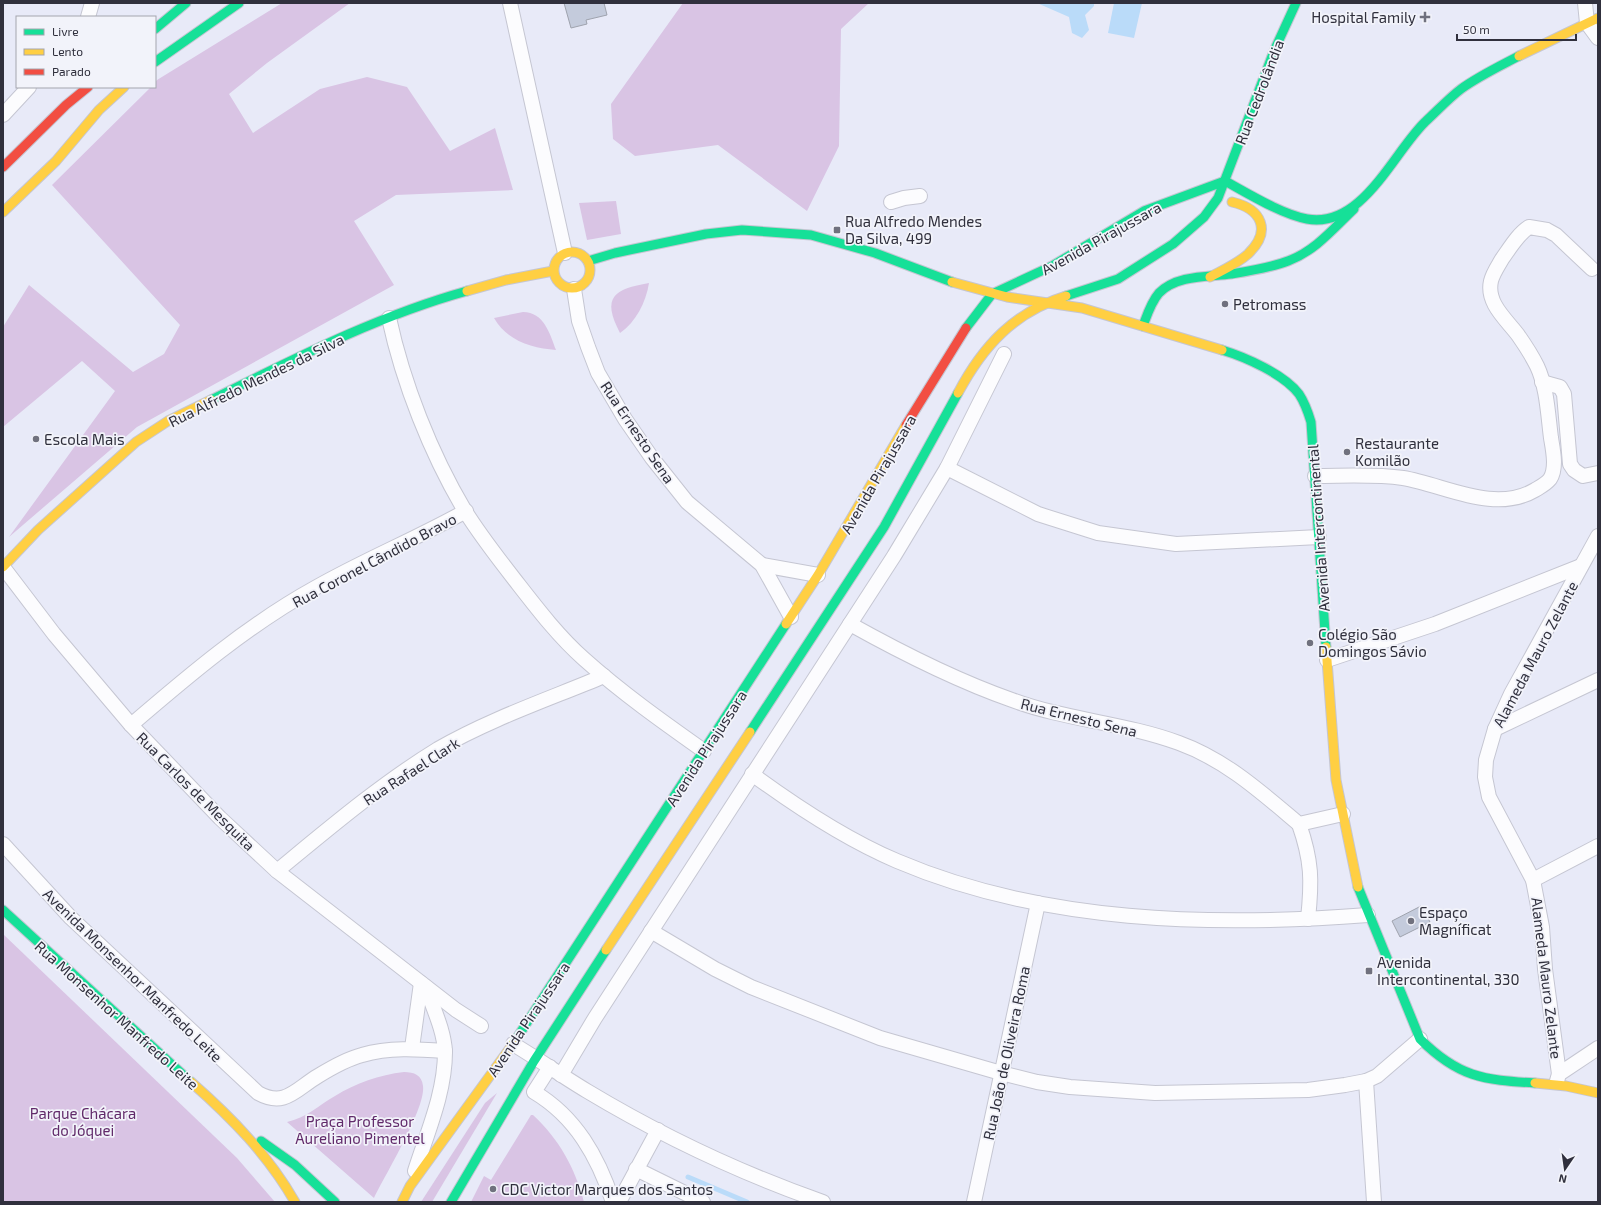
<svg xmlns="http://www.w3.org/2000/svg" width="1601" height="1205" font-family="'Exo 2',sans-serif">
<rect width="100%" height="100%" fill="#e8eaf8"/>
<g fill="#d9c4e4">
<polygon points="282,3 350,3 267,63 229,94 253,133 320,89 367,77 407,87 450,151 495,128 513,190 396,195 354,221 394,285 137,427 9,537 115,391 82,361 3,427 3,327 29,285 133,372 164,354 180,325 52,185 151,87 155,87 155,83 157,80"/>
<polygon points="683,3 869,3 841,29 839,146 807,211 718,145 635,156 613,139 611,104"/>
<polygon points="616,201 621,234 587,240 579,203"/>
<path d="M649,283C646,302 636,322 620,333C601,297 614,289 649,283Z"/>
<path d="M523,312C544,312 550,334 556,350C532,348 507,341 494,318Z"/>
<polygon points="3,934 237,1158 275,1202 3,1202"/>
<path d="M404,1072C414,1072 422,1075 423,1086C426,1108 385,1175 374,1198L287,1122C306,1118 319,1105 335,1096C356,1083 379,1075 404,1072Z"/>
<polygon points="497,1093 432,1202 421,1202 485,1103"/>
<path d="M531,1115H533C559,1139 575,1168 584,1202H471L484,1176L491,1180Z"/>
</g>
<g fill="#badbf9">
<polygon points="1037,3 1094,3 1094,6 1085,15 1089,30 1082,38 1072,33 1069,17"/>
<polygon points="1114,3 1142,3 1134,38 1108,33"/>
</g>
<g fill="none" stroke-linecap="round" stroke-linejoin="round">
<polyline stroke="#badbf9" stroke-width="5" points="688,1177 747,1202"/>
</g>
<g fill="#c4cbdc" stroke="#9fa3ae">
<polygon points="564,3 604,3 607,15 586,20 587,24 571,28"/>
<polygon points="1421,906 1430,922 1400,937 1392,921"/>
</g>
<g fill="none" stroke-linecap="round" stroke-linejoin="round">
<defs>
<g id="street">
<polyline points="510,3 565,253"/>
<polyline points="1585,3 1587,23 1598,38"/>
<polyline points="88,17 92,3"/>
<polyline points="3,115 29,87"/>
<polyline points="891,202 904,198 920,196"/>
<polyline points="574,289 579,321 588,347 598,373 625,419 652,458 687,502 762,565 791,617"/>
<path d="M389,318C403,383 431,454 465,511C480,535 497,557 515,580C536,607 558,636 584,659C622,693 663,722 704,751"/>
<polyline points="1542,382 1560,387 1564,394 1570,464 1574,470 1583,476 1598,473"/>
<polyline points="947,468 1038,514 1098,533 1176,544 1319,537"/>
<path d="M1315,476C1344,476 1374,474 1403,478C1445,485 1494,514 1535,490C1540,487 1546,484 1550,479C1557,468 1553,450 1551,438C1548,415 1547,387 1537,366C1532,356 1525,345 1518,335C1506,319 1486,303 1491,281C1493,273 1498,266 1502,259C1510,248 1518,234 1529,227L1547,230L1556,235L1592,269"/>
<polyline points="762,565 818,575"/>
<polyline points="3,567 54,634 131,725 220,818 277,871 456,1010 481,1026"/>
<path d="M850,624C902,653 955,680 1012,700C1066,720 1125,723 1179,743C1226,760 1262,793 1299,824L1343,814"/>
<polyline points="1327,660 1435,624 1581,566"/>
<path d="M131,725C188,676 248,625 315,588C364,560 416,539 466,511"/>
<polyline points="1495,729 1598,680"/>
<path d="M752,774C797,807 845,839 897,861C1042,923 1212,927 1368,915"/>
<path d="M1299,824C1312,861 1312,881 1308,919"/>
<path d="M3,844L71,918L258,1093C285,1108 296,1089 318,1076C331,1068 347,1059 362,1055C389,1047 417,1049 445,1051"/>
<path d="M277,871C328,829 381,784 438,749C490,719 549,699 604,676"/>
<polyline points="1533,880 1598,846"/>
<polyline points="651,931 715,969 751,987 880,1038 1001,1073 1037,1082 1070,1087 1155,1093 1308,1090 1345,1085 1366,1081 1377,1076 1420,1039"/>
<path d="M513,1044C538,1059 562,1076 587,1091C662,1136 740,1173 823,1202"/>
<polyline points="412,1048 421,983"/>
<path d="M550,1067L534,1092C576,1117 598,1157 613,1202"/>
<polyline points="1559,1074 1545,969 1542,927 1533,880 1489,797 1485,777 1486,760 1495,729 1511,694 1598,536"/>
<polyline points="561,1075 595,1018 894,556 947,468 1004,354"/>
<polyline points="1366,1081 1374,1202"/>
<polyline points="1557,1081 1559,1074 1598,1048"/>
<polyline points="636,1169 703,1202"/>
<path d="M415,1171C427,1133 445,1093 445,1052C444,1030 433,1008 426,987"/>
<polyline points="619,1202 658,1130"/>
<polyline points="974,1202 1038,903"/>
</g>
<g id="fast">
<polyline points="155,29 186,3"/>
<polyline points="155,62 239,3"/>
<path d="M1225,181C1249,194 1281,214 1307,219C1362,229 1393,153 1425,122C1437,111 1449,98 1461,89C1479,76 1500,66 1519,56"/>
<polyline points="588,261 615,253 706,234 742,230 811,235 875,253 952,282"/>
<polyline points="1066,296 1118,279 1173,244 1204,217 1218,198 1274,51 1296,3"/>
<path d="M1143,326C1147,315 1151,302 1159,293C1177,275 1207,277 1231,274C1250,271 1270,268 1288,261C1315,251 1333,229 1354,209"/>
<polyline points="966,328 992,294 1052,266 1144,211 1225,181"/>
<path d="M1222,350C1245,357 1284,374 1299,394C1305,403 1308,412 1311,422L1326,647"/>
<path d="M211,400C294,359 377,316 467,291"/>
<polyline points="750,732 884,527 958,393"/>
<path d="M1358,887L1420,1039C1458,1077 1483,1080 1535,1083"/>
<polyline points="3,910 191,1082"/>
<polyline points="513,1044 786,624"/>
<polyline points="261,1141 295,1165 335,1202"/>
<polyline points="451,1202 534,1061 606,950"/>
</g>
<g id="slow">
<polyline points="1519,56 1598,18"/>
<polyline points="3,212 56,161 99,110 124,87"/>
<circle cx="572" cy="270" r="18"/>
<path d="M1210,277C1223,270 1237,264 1248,254C1272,231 1262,209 1232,202"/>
<polyline points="952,282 1007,297 1082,308 1222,350"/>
<polyline points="467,291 506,280 553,271"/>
<path d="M958,393C983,346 1014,312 1066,296"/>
<polyline points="3,567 38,530 136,442 168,421 211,400"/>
<polyline points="786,624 818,575 906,425"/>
<polyline points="1326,647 1336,780 1358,887"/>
<polyline points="606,950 750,732"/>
<path d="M191,1082C232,1118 268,1155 295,1202"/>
<polyline points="1535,1083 1566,1086 1598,1093"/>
<polyline points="402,1202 410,1186 513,1044"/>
</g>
<g id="jam">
<polyline points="3,167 66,105 88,87"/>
<polyline points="906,425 966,328"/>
</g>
</defs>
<use href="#street" stroke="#c5c6d2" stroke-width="16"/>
<use href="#fast" stroke="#c5c6d2" stroke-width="11"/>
<use href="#slow" stroke="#c5c6d2" stroke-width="11"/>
<use href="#jam" stroke="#c5c6d2" stroke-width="11"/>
<use href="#street" stroke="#fcfcfe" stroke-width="14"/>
<use href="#fast" stroke="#16e098" stroke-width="9"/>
<use href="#slow" stroke="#ffcf43" stroke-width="9"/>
<use href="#jam" stroke="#f24e42" stroke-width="9"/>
</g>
<g fill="#70717e" stroke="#f2f3fa" stroke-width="1.5">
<path d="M1423 11h4v4h4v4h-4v4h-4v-4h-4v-4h4z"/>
<rect x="833" y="226" width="8" height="8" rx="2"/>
<circle cx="1225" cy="304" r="4"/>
<circle cx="36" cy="439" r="4"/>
<circle cx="1347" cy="452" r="4"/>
<circle cx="1310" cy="643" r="4"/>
<circle cx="1411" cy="921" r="4"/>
<rect x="1365" y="967" width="8" height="8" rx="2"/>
<circle cx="493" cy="1189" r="4"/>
</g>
<g text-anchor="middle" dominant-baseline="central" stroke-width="3.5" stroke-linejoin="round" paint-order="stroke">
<g font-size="15" fill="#30303d" stroke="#f2f3fa" text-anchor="start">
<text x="1416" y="17" text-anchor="end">Hospital Family</text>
<text x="845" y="221">Rua Alfredo Mendes<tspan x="845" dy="17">Da Silva, 499</tspan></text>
<text x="1233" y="304">Petromass</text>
<text x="44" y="439">Escola Mais</text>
<text x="1355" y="443">Restaurante<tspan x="1355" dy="17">Komilão</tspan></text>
<text x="1318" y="634">Colégio São<tspan x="1318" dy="17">Domingos Sávio</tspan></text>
<text x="1419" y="912">Espaço<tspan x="1419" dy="17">Magníficat</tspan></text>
<text x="1377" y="962">Avenida<tspan x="1377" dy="17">Intercontinental, 330</tspan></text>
<text x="501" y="1189">CDC Victor Marques dos Santos</text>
</g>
<g font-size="15" fill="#30303d" stroke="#f2f3fa">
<text transform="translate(1259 92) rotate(-69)">Rua Cedrolândia</text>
<text transform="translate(1101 238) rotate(-29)">Avenida Pirajussara</text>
<text transform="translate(256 380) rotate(-26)">Rua Alfredo Mendes da Silva</text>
<text transform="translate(638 432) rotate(56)">Rua Ernesto Sena</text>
<text transform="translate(878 474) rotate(-60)">Avenida Pirajussara</text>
<text transform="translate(1318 528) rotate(-94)">Avenida Intercontinental</text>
<text transform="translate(374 560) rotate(-28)">Rua Coronel Cândido Bravo</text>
<text transform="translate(1535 654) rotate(-62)">Alameda Mauro Zelante</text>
<text transform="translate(1079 717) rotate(14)">Rua Ernesto Sena</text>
<text transform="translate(706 748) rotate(-57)">Avenida Pirajussara</text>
<text transform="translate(411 771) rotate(-33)">Rua Rafael Clark</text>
<text transform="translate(196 791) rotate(45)">Rua Carlos de Mesquita</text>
<text transform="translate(133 975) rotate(44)">Avenida Monsenhor Manfredo Leite</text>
<text transform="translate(1547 978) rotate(83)">Alameda Mauro Zelante</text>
<text transform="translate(117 1015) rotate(42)">Rua Monsenhor Manfredo Leite</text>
<text transform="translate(528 1019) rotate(-56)">Avenida Pirajussara</text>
<text transform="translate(1006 1053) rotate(-78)">Rua João de Oliveira Roma</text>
</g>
<g font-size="15" fill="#612a6a" stroke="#f2f3fa">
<text x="83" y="1113">Parque Chácara<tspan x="83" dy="17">do Jóquei</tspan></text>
<text x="360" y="1121">Praça Professor<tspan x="360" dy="17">Aureliano Pimentel</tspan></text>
</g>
</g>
<rect width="1601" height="1205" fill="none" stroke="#30303d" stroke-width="8"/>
<rect x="16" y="16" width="140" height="72" fill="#f2f3fa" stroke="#a4a5ae"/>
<rect x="24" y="29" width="20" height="6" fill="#16e098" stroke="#a4a5ae"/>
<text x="52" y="36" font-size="12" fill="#30303d">Livre</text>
<rect x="24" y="49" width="20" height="6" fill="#ffcf43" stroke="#a4a5ae"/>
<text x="52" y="56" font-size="12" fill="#30303d">Lento</text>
<rect x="24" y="69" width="20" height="6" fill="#f24e42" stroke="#a4a5ae"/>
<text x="52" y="76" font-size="12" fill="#30303d">Parado</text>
<g transform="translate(1565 1169) rotate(193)" stroke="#f2f3fa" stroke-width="3" paint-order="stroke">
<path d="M0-3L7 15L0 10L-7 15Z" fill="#30303d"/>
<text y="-6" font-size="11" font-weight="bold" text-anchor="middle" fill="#30303d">N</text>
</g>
<path d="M1457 34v6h119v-6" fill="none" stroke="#30303d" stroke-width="2"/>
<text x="1463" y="34" font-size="12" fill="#30303d" stroke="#f2f3fa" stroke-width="3" paint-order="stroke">50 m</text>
</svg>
